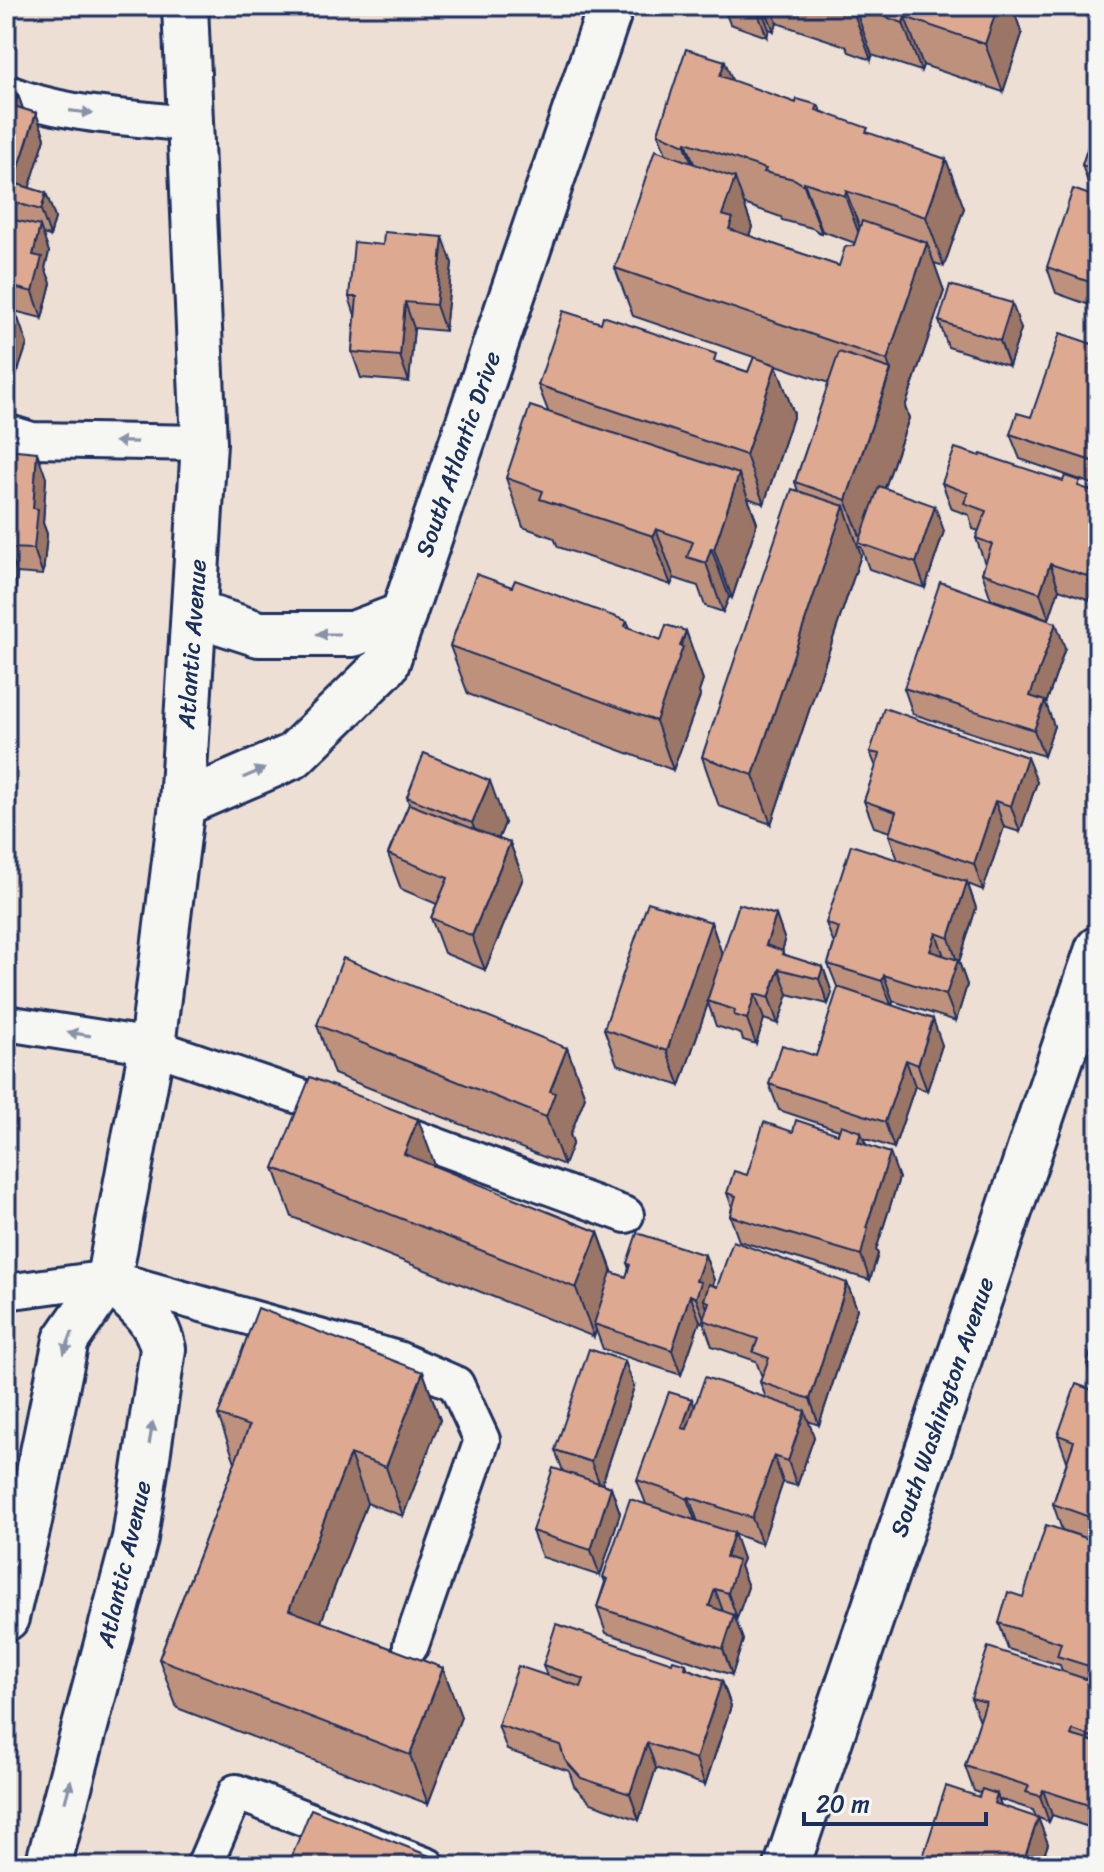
<svg xmlns="http://www.w3.org/2000/svg" width="1104" height="1872" font-family="Sriracha,sans-serif">
<rect width="100%" height="100%" fill="#eedfd5"/>
<filter id="ink" filterUnits="userSpaceOnUse"><feTurbulence type="fractalNoise" baseFrequency=".0125" numOctaves="2"/><feDisplacementMap in="SourceGraphic" scale="16" xChannelSelector="R" yChannelSelector="G"/><feConvolveMatrix kernelMatrix="1 2 1 2 8 2 1 2 1" color-interpolation-filters="sRGB"/></filter>
<g filter="url(#ink)">
<g fill="none" stroke-linecap="round" stroke-linejoin="round">
<defs>
<g id="lane">
<path d="M6,92C64,116 129,117 190,124"/>
<polyline points="6,432 32,440 204,443"/>
<polyline points="6,1023 152,1046 328,1106 626,1215"/>
<polyline points="6,1292 109,1278 398,1359 456,1384 482,1440 411,1645"/>
<polyline points="204,1866 236,1792 428,1866"/>
</g>
<g id="street">
<polyline points="194,613 259,634 353,634 403,615"/>
<polyline points="182,804 293,756 386,665 611,6"/>
<polyline points="787,1866 1098,949"/>
</g>
<g id="primary">
<polyline points="6,1618 28,1526 66,1340 109,1278 152,1046 182,804 204,443 185,6"/>
<path d="M48,1866L135,1538L163,1349C157,1317 131,1299 109,1278"/>
</g>
</defs>
<use href="#lane" stroke="#1b2f5e" stroke-width="40"/>
<use href="#street" stroke="#1b2f5e" stroke-width="50"/>
<use href="#primary" stroke="#1b2f5e" stroke-width="50"/>
<use href="#lane" stroke="#f6f6f2" stroke-width="34"/>
<use href="#street" stroke="#f6f6f2" stroke-width="44"/>
<use href="#primary" stroke="#f6f6f2" stroke-width="44"/>
</g>
<g fill="#be917d" stroke="#1b2f5e" stroke-width="2" fill-rule="evenodd">
<polygon points="723,6 1012,6 1022,34 1003,92 923,65 921,71 872,55 871,60 849,52 846,46 777,23 774,31 769,29 767,37 730,24"/>
<path d="M732,81L796,103L818,105L821,111L870,134L964,208L944,266L934,263L944,291L905,407L909,418L885,488L944,531L925,588L869,569L861,547H858L861,555L771,824L719,806L702,757L798,491L795,482L829,383L768,362L776,365L794,414L764,504L748,498L757,523L732,598L729,597L723,612L705,606L698,586L674,578L671,585L558,547L554,538L523,527L506,478L548,411L538,385L719,362L748,372L754,357L633,316L615,268L666,154L658,133ZM744,204L781,217L782,220L812,228L822,234V231L855,243L854,245L839,266L749,236L752,227Z"/>
<polygon points="6,91 18,95 23,109 36,113 45,138 29,188 46,193 55,218 50,236 42,234 49,252 45,268 51,283 42,318 6,309"/>
<polygon points="1098,116 1098,193 1091,191 1082,165"/>
<polygon points="1098,198 1098,308 1056,293 1047,267"/>
<polygon points="452,263 445,331 414,328 409,382 361,378 352,352 355,315 349,297"/>
<polygon points="6,314 27,344 18,371 6,366"/>
<polygon points="939,321 1021,329 1009,366 948,347"/>
<polygon points="1098,346 1098,486 1020,459 1010,434 1031,417"/>
<polygon points="6,449 46,478 43,523 47,534 43,575 17,573 14,608 6,607"/>
<polygon points="942,483 1082,488 1098,493 1098,596 1096,602 1059,589 1049,619 991,599 982,573 985,564 976,538 979,531 973,529 969,515 952,509"/>
<polygon points="512,587 627,621 630,628 661,640 686,631 703,680 699,692 700,696 673,770 468,694 450,646"/>
<polygon points="1065,648 1046,704 1054,726 1044,756 913,714 904,688"/>
<polygon points="870,752 1037,782 1020,832 1004,827 983,890 968,884 976,908 959,962 967,985 956,1021 893,1001 892,1005 942,1045 927,1091 915,1086 894,1148 863,1138 866,1144 899,1178 876,1250 878,1254 870,1280 739,1241 730,1216 732,1207 727,1193 793,1132 838,1134 839,1130 779,1110 769,1084 816,1056 838,989 828,964 834,944 826,923 898,860 889,835 890,832 874,827 864,801 876,767"/>
<polygon points="407,797 505,823 498,839 510,843 523,878 485,970 444,953 431,918 437,904 401,889 388,854 409,804"/>
<polygon points="776,915 785,941 782,951 784,955 823,967 832,993 828,1004 788,994 778,1024 764,1019 756,1044 743,1040 741,1034 716,1026 708,1003 680,1086 617,1064 604,1029 711,922 722,954"/>
<polygon points="317,1025 567,1048 585,1097 570,1135 573,1142 564,1165 334,1074"/>
<polygon points="418,1119 435,1167 598,1232 613,1273 626,1277 629,1269 627,1263 705,1255 714,1280 713,1285 717,1287 847,1283 857,1309 819,1425 808,1421 814,1437 797,1486 783,1482 762,1544 734,1534 743,1559 740,1566 748,1587 737,1618 735,1618 743,1640 732,1675 606,1633 597,1607 605,1582 603,1577 646,1504 637,1480 695,1407 766,1398 760,1382 762,1377 756,1361 712,1346 704,1323 700,1321 681,1375 603,1349 596,1330 594,1337 292,1217 274,1168"/>
<polygon points="1098,1331 1098,1390 1096,1389 1087,1364"/>
<polygon points="423,1372 440,1420 403,1516 367,1503 321,1622 443,1668 461,1717 428,1804 177,1708 159,1659 235,1462 218,1415"/>
<polygon points="634,1387 602,1484 611,1487 620,1513 600,1576 542,1557 532,1531 563,1471 555,1450"/>
<polygon points="1098,1392 1098,1830 1052,1815 1049,1822 1036,1817 1033,1810 999,1799 1001,1806 1038,1818 1048,1844 1040,1866 922,1866 921,1863 979,1797 980,1793 974,1791 965,1766 980,1721 971,1698 1062,1671 1060,1665 1008,1649 999,1623 1083,1537 1062,1530 1053,1504 1067,1461 1058,1435"/>
<polygon points="672,1663 686,1664 688,1669 722,1681 731,1706 705,1785 656,1768 639,1820 591,1803 574,1786 569,1771 507,1750 498,1725 547,1676 543,1665"/>
</g>
<g fill="#9b7666" stroke="#1b2f5e" stroke-width="2">
<polygon points="755,6 760,6 769,29 767,37"/>
<polygon points="764,6 771,6 777,23 774,31"/>
<polygon points="854,6 872,55 871,60 853,11"/>
<polygon points="998,6 1012,6 1022,34 1003,92 985,44"/>
<polygon points="905,17 923,65 921,71 903,23"/>
<polygon points="725,61 743,110 720,76"/>
<polygon points="18,95 27,120 14,106"/>
<polygon points="36,113 45,138 24,205 14,183"/>
<polygon points="686,142 704,191 703,194 685,145"/>
<polygon points="946,159 964,208 944,266 926,217"/>
<polygon points="735,178 752,227 744,250 751,267 722,215"/>
<polygon points="804,182 822,231 822,234 804,185"/>
<polygon points="846,191 864,239 863,245 845,196"/>
<polygon points="46,193 55,218 50,236 41,210"/>
<polygon points="40,226 49,252 45,268 51,283 42,318 33,292 33,255"/>
<polygon points="443,237 452,263 445,331 436,305"/>
<polygon points="927,243 944,291 905,407 909,418 865,545 863,544 846,500 891,371 887,360"/>
<polygon points="405,302 414,328 409,382 400,356"/>
<polygon points="1012,303 1021,329 1009,366 1000,341"/>
<polygon points="18,318 27,344 18,371 9,345"/>
<polygon points="776,365 794,414 764,504 746,455"/>
<polygon points="37,452 46,478 43,523 47,534 43,575 34,549 33,508"/>
<polygon points="739,474 757,523 732,598 714,549"/>
<polygon points="844,506 861,555 771,824 753,775"/>
<polygon points="935,506 944,531 925,588 916,563"/>
<polygon points="656,529 674,578 671,585 653,536"/>
<polygon points="1098,543 1098,596 1096,602 1087,576"/>
<polygon points="8,548 17,573 14,608 6,586"/>
<polygon points="711,548 729,597 723,612 706,563"/>
<polygon points="1050,564 1059,589 1049,619 1040,593"/>
<polygon points="1056,623 1065,648 1046,704 1054,726 1044,756 1034,730 1030,696"/>
<polygon points="686,631 703,680 699,692 700,696 673,770 656,721"/>
<polygon points="1027,757 1037,782 1020,832 1011,806"/>
<polygon points="490,781 505,823 488,864 472,823"/>
<polygon points="995,801 1004,827 983,890 974,864"/>
<polygon points="510,843 523,878 485,970 472,936"/>
<polygon points="967,882 976,908 959,962 967,985 956,1021 946,995 957,961 949,938"/>
<polygon points="776,915 785,941 776,971 766,945"/>
<polygon points="711,922 723,957 707,1001 708,1003 680,1086 667,1051"/>
<polygon points="936,933 945,959 930,951"/>
<polygon points="823,967 832,993 828,1004 819,979"/>
<polygon points="779,969 788,994 778,1024 769,998"/>
<polygon points="884,975 893,1001 892,1007 882,981"/>
<polygon points="755,994 764,1019 756,1044 747,1019"/>
<polygon points="933,1019 942,1045 927,1091 918,1065"/>
<polygon points="567,1048 585,1097 570,1135 573,1142 564,1165 546,1117 550,1091"/>
<polygon points="906,1060 915,1086 894,1148 885,1122"/>
<polygon points="418,1119 436,1168 404,1154"/>
<polygon points="861,1132 870,1158 858,1142"/>
<polygon points="890,1153 899,1178 876,1250 878,1254 870,1280 861,1255 866,1228"/>
<polygon points="598,1232 615,1281 594,1324 596,1330 594,1337 576,1288"/>
<polygon points="705,1255 714,1280 707,1300 704,1300 709,1313 705,1321 696,1298 696,1281"/>
<polygon points="847,1283 857,1309 819,1425 810,1399"/>
<polygon points="690,1295 700,1321 681,1375 672,1350"/>
<polygon points="625,1361 634,1387 601,1487 591,1462"/>
<polygon points="423,1372 440,1420 403,1516 386,1467"/>
<polygon points="692,1399 701,1425 691,1453 682,1428"/>
<polygon points="805,1411 814,1437 797,1486 788,1461"/>
<polygon points="350,1454 367,1503 307,1658 289,1610"/>
<polygon points="774,1456 783,1482 762,1544 752,1518"/>
<polygon points="611,1487 620,1513 600,1576 591,1550"/>
<polygon points="689,1497 698,1522 697,1525 687,1499"/>
<polygon points="734,1533 743,1559 740,1566 748,1587 737,1618 728,1593 726,1557"/>
<polygon points="715,1589 724,1614 709,1606"/>
<polygon points="734,1615 743,1640 732,1675 723,1649"/>
<polygon points="443,1668 461,1717 428,1804 410,1755"/>
<polygon points="722,1681 731,1706 705,1785 696,1759"/>
<polygon points="1098,1719 1098,1753 1092,1737"/>
<polygon points="647,1743 656,1768 639,1820 630,1794"/>
<polygon points="1043,1790 1052,1815 1049,1822 1040,1796"/>
<polygon points="997,1794 1006,1819 994,1803"/>
<polygon points="1038,1818 1048,1844 1040,1866 1022,1866"/>
</g>
<g fill="#dda991" stroke="#1b2f5e" stroke-width="2">
<polygon points="839,6 854,6 853,11"/>
<polygon points="854,6 998,6 985,44 905,17 903,23"/>
<polygon points="686,49 725,61 720,76 796,103 797,99 818,105 816,110 868,128 866,132 946,159 926,217 846,191 845,196 804,182 804,185 794,179 764,172 766,169 686,142 685,145 658,133"/>
<polygon points="6,91 18,95 14,106 36,113 14,183 46,193 41,210 6,200"/>
<polygon points="1098,116 1098,171 1082,165"/>
<polygon points="655,150 735,178 722,215 733,218 729,229 839,266 845,247 854,245 862,221 927,243 887,360 615,268"/>
<polygon points="1073,189 1098,198 1098,285 1047,267"/>
<polygon points="6,218 40,226 33,255 42,257 33,292 6,285"/>
<polygon points="384,232 443,237 436,305 405,302 400,356 352,352 357,297 349,297 354,242 383,245"/>
<polygon points="950,285 1012,303 1000,341 939,321"/>
<polygon points="563,311 601,323 603,316 716,354 714,361 748,372 754,357 776,365 746,455 538,385"/>
<polygon points="6,314 18,318 9,345 6,344"/>
<polygon points="1060,333 1098,346 1098,463 1010,434 1017,413 1031,417"/>
<polygon points="839,352 891,369 846,500 795,482"/>
<polygon points="530,406 739,474 714,549 711,548 706,563 687,557 693,542 656,529 653,536 540,499 543,491 506,478"/>
<polygon points="955,448 980,456 981,454 1063,481 1065,476 1080,481 1078,486 1098,493 1098,543 1087,576 1050,564 1040,593 982,573 992,544 976,538 986,511 964,503 968,493 942,483"/>
<polygon points="6,449 37,452 33,508 38,509 34,549 8,548 6,565"/>
<polygon points="879,486 935,506 916,563 859,543"/>
<polygon points="792,489 844,506 753,775 702,757"/>
<polygon points="476,574 512,587 515,580 627,621 625,626 661,640 666,625 686,631 680,646 683,647 656,721 450,646"/>
<polygon points="940,582 1056,623 1030,696 1045,701 1034,730 904,688"/>
<polygon points="884,708 1027,757 1011,806 995,801 974,864 889,835 896,812 864,801 880,754 870,752"/>
<polygon points="424,753 490,781 472,823 407,797"/>
<polygon points="409,804 510,843 472,936 431,918 448,878 388,854"/>
<polygon points="851,845 967,882 949,938 936,933 930,951 958,960 946,995 884,975 882,981 828,964 839,928 826,923"/>
<polygon points="648,902 711,922 667,1051 604,1029"/>
<polygon points="739,904 776,915 766,945 783,951 782,954 823,967 819,979 779,969 769,998 755,994 747,1019 734,1015 735,1010 707,1001"/>
<polygon points="343,958 567,1048 550,1091 555,1093 546,1117 317,1025"/>
<polygon points="838,987 933,1019 918,1065 906,1060 885,1122 769,1084 782,1045 816,1056"/>
<polygon points="310,1077 418,1119 404,1154 598,1232 576,1288 274,1168"/>
<polygon points="796,1120 838,1134 841,1125 861,1132 858,1142 890,1153 866,1228 868,1228 861,1255 730,1216 736,1196 727,1193 734,1171 747,1175 764,1122 793,1132"/>
<polygon points="637,1233 705,1255 696,1281 701,1282 696,1298 690,1295 672,1350 594,1324 611,1272 626,1277 630,1265 627,1263"/>
<polygon points="733,1241 847,1283 810,1399 760,1382 769,1358 753,1352 758,1339 703,1320 709,1302 704,1300 709,1284 717,1287"/>
<polygon points="258,1308 423,1372 386,1467 350,1454 289,1610 443,1668 410,1755 159,1659 249,1426 218,1415"/>
<polygon points="1098,1331 1098,1367 1087,1364"/>
<polygon points="589,1349 625,1361 591,1462 555,1450"/>
<polygon points="705,1377 805,1411 788,1461 774,1456 752,1518 689,1497 687,1499 676,1493 637,1480 669,1392 692,1399 682,1428 687,1429"/>
<polygon points="1076,1384 1098,1392 1098,1520 1053,1504 1074,1441 1058,1435"/>
<polygon points="553,1468 611,1487 591,1550 532,1531"/>
<polygon points="630,1499 734,1533 726,1557 738,1561 728,1593 715,1589 709,1606 734,1615 723,1649 597,1607 607,1579 603,1577"/>
<polygon points="1046,1525 1098,1542 1098,1669 1057,1656 1061,1643 999,1623 1008,1592 1023,1597"/>
<polygon points="556,1624 672,1663 673,1660 686,1664 685,1668 722,1681 696,1759 647,1743 630,1794 581,1778 565,1760 560,1745 498,1725 518,1666 581,1687 584,1679 543,1665"/>
<polygon points="988,1647 1089,1680 1088,1683 1098,1686 1098,1719 1092,1737 1073,1730 1071,1735 1098,1743 1098,1808 1043,1790 1040,1796 1026,1792 1029,1786 965,1766 986,1702 971,1698"/>
<polygon points="946,1786 979,1797 982,1789 997,1794 994,1803 1038,1818 1022,1866 930,1866 921,1863"/>
<polygon points="311,1809 455,1866 288,1866"/>
<polygon points="1090,1862 1098,1865 1098,1866 1088,1866"/>
</g>
<defs><path id="oneway-solid" d="M-6-.8H1V-3.2L6.5 0L1 3.2V.8H-6Z" transform="scale(2)"/></defs>
<g fill="#8892a8">
<use href="#oneway-solid" transform="translate(81 112) rotate(7)"/>
<use href="#oneway-solid" transform="translate(126 442) rotate(-179)"/>
<use href="#oneway-solid" transform="translate(328 634) rotate(180)"/>
<use href="#oneway-solid" transform="translate(254 773) rotate(-23)"/>
<use href="#oneway-solid" transform="translate(79 1034) rotate(-171)"/>
<use href="#oneway-solid" transform="translate(68 1343) rotate(111)"/>
<use href="#oneway-solid" transform="translate(151 1433) rotate(-81)"/>
<use href="#oneway-solid" transform="translate(68 1791) rotate(-75)"/>
</g>
</g>
<g text-anchor="middle" dominant-baseline="central" stroke-width="6" stroke-linejoin="round" paint-order="stroke">
<g font-size="24" fill="#1b2f5e" stroke="#f6f6f2">
<text transform="translate(458 454) rotate(-71)">South Atlantic Drive</text>
<text transform="translate(192 644) rotate(-86)">Atlantic Avenue</text>
<text transform="translate(942 1407) rotate(-71)">South Washington Avenue</text>
<text transform="translate(124 1564) rotate(-77)">Atlantic Avenue</text>
</g>
</g>
<rect width="1104" height="1872" fill="none" stroke="#f6f6f2" stroke-width="32"/>
<rect x="16" y="16" width="1072" height="1840" fill="none" stroke="#1b2f5e" stroke-width="3" filter="url(#ink)"/>
<path d="M804 1812v12h182v-12" fill="none" stroke="#1b2f5e" stroke-width="4"/>
<text x="816" y="1812" font-size="24" fill="#1b2f5e" stroke="#f6f6f2" stroke-width="6" paint-order="stroke">20 m</text>
</svg>
